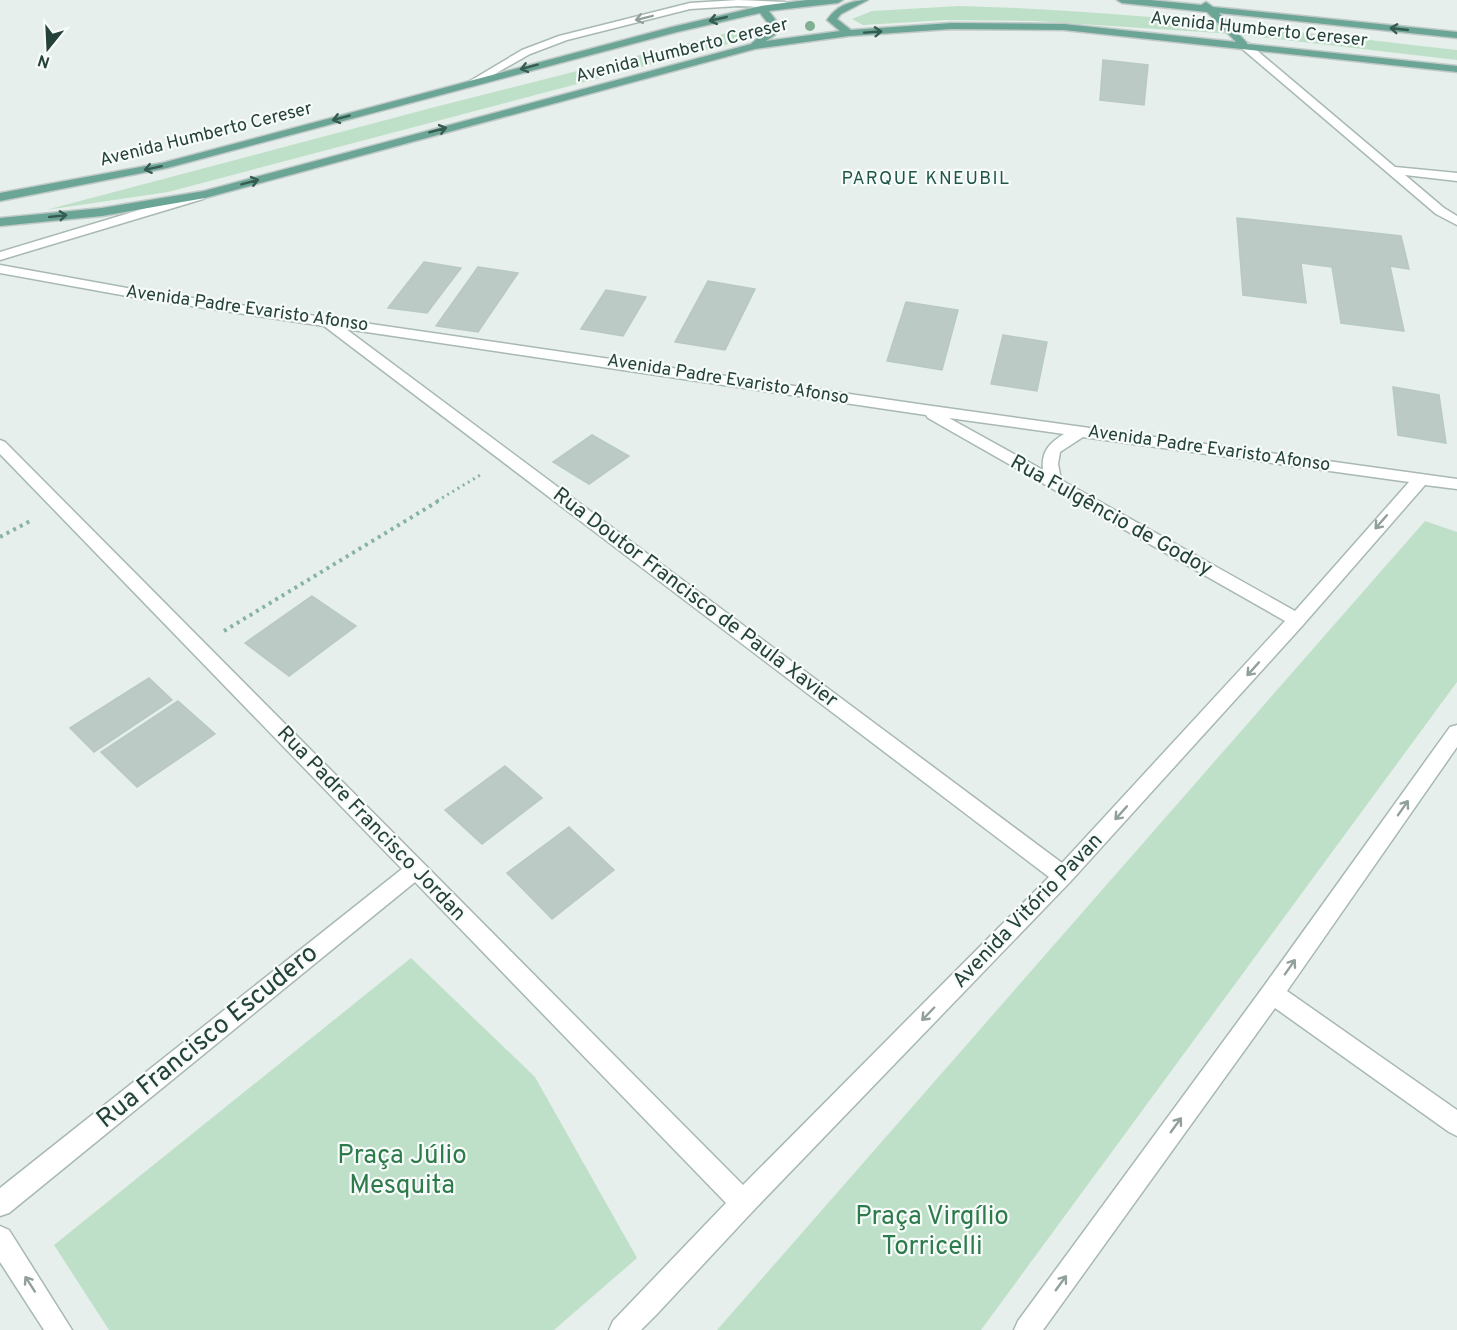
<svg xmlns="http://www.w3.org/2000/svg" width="1457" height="1330" font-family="Overpass,sans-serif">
<rect width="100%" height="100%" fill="#e6efeb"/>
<g fill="#bfe0c8">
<path d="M959,6C1126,10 1291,31 1457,50V60L1233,34L1035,21L946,20L863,25L852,19L872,11Z"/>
<polygon points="743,29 758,31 755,37 168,192 46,210 435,107"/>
<polygon points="1425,521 1457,532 1457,682 981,1330 717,1330"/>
<polygon points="411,958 535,1077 637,1258 554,1330 109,1330 54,1245"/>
</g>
<g fill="#bbcac4" stroke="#b8c9c2" stroke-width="1.5">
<polygon points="1103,60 1148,65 1144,105 1100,100"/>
<polygon points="1237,218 1401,236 1409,269 1390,266 1404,331 1341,323 1332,267 1301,263 1306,303 1243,295"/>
<polygon points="424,262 461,268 427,313 388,308"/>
<polygon points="478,267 518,273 478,332 436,326"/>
<polygon points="708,281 755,289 725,350 675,342"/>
<polygon points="606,290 646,297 623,336 581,329"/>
<polygon points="906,302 958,310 942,370 887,361"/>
<polygon points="1003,335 1047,342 1037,391 991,384"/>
<polygon points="1393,387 1439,395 1446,443 1398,435"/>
<polygon points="592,435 629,456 589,484 553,462"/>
<polygon points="312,596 356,626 289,676 245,643"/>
<polygon points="149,678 172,700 94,752 70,728"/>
<polygon points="178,701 215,734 137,787 101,752"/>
<polygon points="505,766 542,798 482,844 445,810"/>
<polygon points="569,827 614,870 552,919 507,873"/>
</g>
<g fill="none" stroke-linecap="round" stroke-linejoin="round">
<defs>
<g id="minor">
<polygon points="738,0 785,2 790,5 785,8 738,6 690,9 567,40 530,54 479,83 471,83 470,81 522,50 559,36 690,3"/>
<polygon points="1240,43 1248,43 1395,167 1457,173 1457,181 1405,175 1444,208 1457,216 1457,225 1436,214 1240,47"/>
<polygon points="199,192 205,196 203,199 0,260 0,252"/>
<path d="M0,265L138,290L925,405L1457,479V489L1425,485L1303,625L1070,882L752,1212L657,1314L641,1330H609L613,1321L726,1203L415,882L9,1213L0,1216V1188L402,869L0,454V440L5,442L743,1185L1049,877L324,326L138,298L0,273ZM346,329L926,415L928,418L1285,621L1062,863ZM949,418L1064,434C1049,443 1041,452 1043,470ZM1083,437L1409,482L1295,611L1061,480L1058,464L1060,452Z"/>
<polygon points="1457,725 1457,747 1287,991 1457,1110 1457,1136 1449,1132 1275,1008 1043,1330 1014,1330 1018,1321 1264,986 1450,727"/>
<polygon points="0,1226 9,1230 72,1330 44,1330 0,1262"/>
</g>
<path id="major" d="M807,0H843L838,3L769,11L780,26L775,35L766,41L840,31L827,20C836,6 851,0 868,0L841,14L837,19L851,30L951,23L1064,24L1236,42L1207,12L1122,3L1117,0H1150L1201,5L1206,2L1213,7L1457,32V38L1219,13L1248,44L1457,66V72L1064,30L951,29L849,36L755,49L205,198L102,216L0,226V218L102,208L204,191L751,44L770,26L760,13L677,32L167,168L0,201V193L162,163L672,27L761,6Z"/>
</defs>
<use href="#minor" stroke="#a8b8b2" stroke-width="3"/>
<use href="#major" stroke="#c2cac8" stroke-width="3"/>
<polyline stroke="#86b3a5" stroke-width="3" stroke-dasharray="2 4" stroke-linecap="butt" points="437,501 482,474"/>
<g stroke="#86b3a5" stroke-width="4" stroke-dasharray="3 4.5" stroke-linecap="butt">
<polyline points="0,537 32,520"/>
<polyline points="224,631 440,500"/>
</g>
<use href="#minor" fill="#fff" fill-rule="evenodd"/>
<use href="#major" fill="#6aa596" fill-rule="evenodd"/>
</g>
<circle fill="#80af93" cx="810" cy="26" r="5"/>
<defs><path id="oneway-shaft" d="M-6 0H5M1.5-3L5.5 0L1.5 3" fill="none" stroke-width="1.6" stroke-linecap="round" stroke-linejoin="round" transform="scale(1.5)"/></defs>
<g stroke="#92a09c">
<use href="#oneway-shaft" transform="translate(644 18) rotate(166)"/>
<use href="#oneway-shaft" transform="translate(1381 522) rotate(131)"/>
<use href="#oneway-shaft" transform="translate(1253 669) rotate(132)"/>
<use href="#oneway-shaft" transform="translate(1403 808) rotate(-55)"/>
<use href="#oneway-shaft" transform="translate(1121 813) rotate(132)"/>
<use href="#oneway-shaft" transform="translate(1290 967) rotate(-55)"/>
<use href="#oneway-shaft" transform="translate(928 1014) rotate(134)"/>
<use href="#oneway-shaft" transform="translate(1176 1125) rotate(-54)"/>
<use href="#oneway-shaft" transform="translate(1061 1283) rotate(-54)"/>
<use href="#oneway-shaft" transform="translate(30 1284) rotate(-123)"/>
</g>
<g stroke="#365b51">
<use href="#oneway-shaft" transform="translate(718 19) rotate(167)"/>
<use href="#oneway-shaft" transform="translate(1399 29) rotate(-174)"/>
<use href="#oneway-shaft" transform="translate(873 32) rotate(-4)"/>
<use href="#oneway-shaft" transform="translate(529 67) rotate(165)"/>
<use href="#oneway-shaft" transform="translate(341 118) rotate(165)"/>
<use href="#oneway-shaft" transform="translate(438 130) rotate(-15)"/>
<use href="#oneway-shaft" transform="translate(153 168) rotate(168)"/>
<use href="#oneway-shaft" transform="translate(250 182) rotate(-15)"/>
<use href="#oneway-shaft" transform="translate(58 216) rotate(-6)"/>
</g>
<g text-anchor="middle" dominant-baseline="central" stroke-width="4.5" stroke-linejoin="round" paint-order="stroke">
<g font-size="18" fill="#24423a" stroke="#f7fbf9">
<text transform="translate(1259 30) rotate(6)">Avenida Humberto Cereser</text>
<text transform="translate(682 51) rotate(-14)">Avenida Humberto Cereser</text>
<text transform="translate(206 135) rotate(-14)">Avenida Humberto Cereser</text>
<text transform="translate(247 309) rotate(8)">Avenida Padre Evaristo Afonso</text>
<text transform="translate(728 380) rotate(9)">Avenida Padre Evaristo Afonso</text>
<text transform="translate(1209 449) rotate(8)">Avenida Padre Evaristo Afonso</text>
</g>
<g font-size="18" letter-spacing="1.5" fill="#1f5548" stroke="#f7fbf9">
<text x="926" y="179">PARQUE KNEUBIL</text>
</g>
<g font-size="21" fill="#24423a" stroke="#f7fbf9">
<text transform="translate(1111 516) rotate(29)">Rua Fulgêncio de Godoy</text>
<text transform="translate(695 598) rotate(37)">Rua Doutor Francisco de Paula Xavier</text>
<text transform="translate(371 824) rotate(46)">Rua Padre Francisco Jordan</text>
<text transform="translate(1028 911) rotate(-46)">Avenida Vitório Pavan</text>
</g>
<g font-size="26" fill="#24423a" stroke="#f7fbf9">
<text transform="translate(208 1037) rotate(-39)">Rua Francisco Escudero</text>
</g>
<g font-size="26" fill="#2d7a4b" stroke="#f7fbf9">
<text x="402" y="1156">Praça Júlio<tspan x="402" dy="30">Mesquita</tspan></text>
<text x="932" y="1217">Praça Virgílio<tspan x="932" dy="30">Torricelli</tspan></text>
</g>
</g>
<g transform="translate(48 48) rotate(198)" stroke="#f7fbf9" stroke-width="4.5" paint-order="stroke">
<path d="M0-4.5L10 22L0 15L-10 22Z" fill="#24423a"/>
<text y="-9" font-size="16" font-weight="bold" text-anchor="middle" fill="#24423a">N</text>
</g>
</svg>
